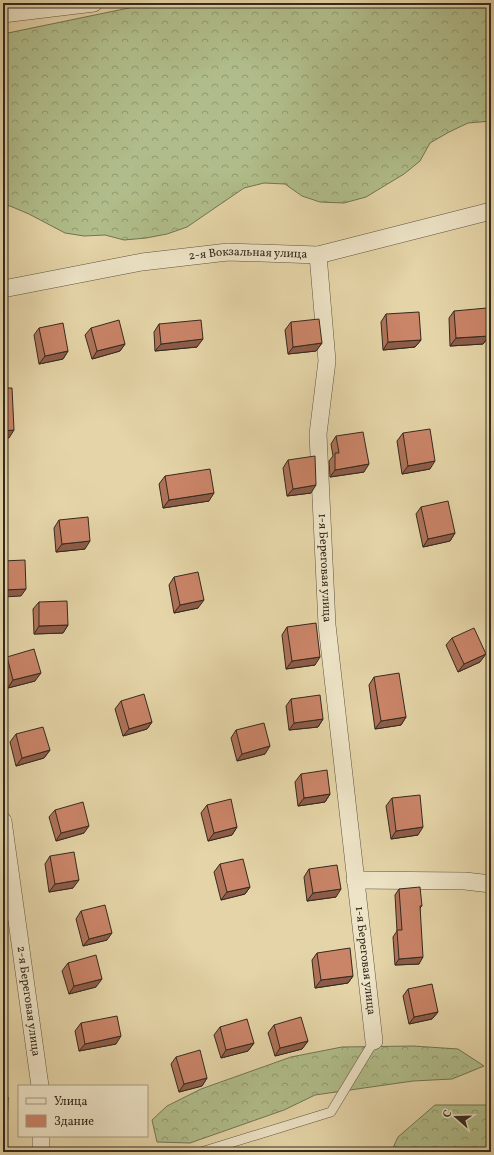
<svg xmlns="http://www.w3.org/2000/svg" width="494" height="1155" font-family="Vollkorn,serif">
<defs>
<pattern id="forest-crowns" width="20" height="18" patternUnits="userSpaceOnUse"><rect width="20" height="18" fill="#b0bd8a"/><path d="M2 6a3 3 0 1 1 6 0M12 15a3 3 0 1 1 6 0" fill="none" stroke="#909a70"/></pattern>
</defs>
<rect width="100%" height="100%" fill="#e4d4a7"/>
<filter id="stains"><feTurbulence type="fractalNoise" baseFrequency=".005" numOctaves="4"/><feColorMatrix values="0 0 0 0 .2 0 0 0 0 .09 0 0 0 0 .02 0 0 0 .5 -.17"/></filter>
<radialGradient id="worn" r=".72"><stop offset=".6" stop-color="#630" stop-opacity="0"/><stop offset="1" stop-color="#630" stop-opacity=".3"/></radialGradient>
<g fill="url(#forest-crowns)" stroke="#727454">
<path d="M153,3C161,3 170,2 178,3C199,6 212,11 233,3H491V121L468,123L449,132L430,143L420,161L404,174L366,197L344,203L320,202L302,196L285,184L264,183L244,188L187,227L167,234L146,238L124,240L105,235L84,236L65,233L29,214L10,206L3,205V34Z"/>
<polygon points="413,1046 458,1049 484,1066 452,1079 413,1081 315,1095 284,1110 190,1143 157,1142 152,1120 167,1106 201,1089 291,1057 342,1047"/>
<polygon points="435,1105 491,1105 491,1152 391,1152 398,1137"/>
</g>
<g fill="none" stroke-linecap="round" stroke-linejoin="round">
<defs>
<polyline id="service" points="201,1152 331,1112 374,1041"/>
<g id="minor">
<polyline points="3,14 94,3"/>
<path id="s1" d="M318,255L327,361L318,434L327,625L374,1041"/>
<path id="s2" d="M3,289L142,262L228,252L318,255L491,211"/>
<path id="s3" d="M3,821L40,1086"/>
<polyline points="355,880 465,881 491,884"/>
<polyline points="41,1152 41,1136"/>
</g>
</defs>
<use href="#service" stroke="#605440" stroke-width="10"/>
<use href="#minor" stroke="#605440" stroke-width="18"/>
<use href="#service" stroke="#ede3c6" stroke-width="9"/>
<use href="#minor" stroke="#ede3c6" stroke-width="17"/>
</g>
<g fill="#ae7259" stroke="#342a1e">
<polygon points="454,311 489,336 483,344 450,346 449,318"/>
<polygon points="386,314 421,340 415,347 383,350 381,322"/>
<polygon points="291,322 322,343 316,351 288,354 285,330"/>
<polygon points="159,324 197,347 155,351 154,332"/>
<polygon points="39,328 68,351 63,359 39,364 34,335"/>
<polygon points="91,328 125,344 120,351 92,359 85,335"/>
<polygon points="403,433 430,469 402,474 397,441"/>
<polygon points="336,436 364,472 330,477 329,461 333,456 331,444"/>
<polygon points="288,460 311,493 287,496 283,468"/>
<polygon points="165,476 209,501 163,508 159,484"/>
<polygon points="421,507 455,533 450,541 423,547 416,514"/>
<polygon points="59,520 85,549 56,552 54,528"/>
<polygon points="174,577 198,608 174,613 169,585"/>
<polygon points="39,602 68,625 63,633 34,634 33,609"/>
<polygon points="287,627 315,665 286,669 282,635"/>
<polygon points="452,638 480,662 458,672 446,645"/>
<polygon points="7,657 35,681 8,688 3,671 3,662"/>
<polygon points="374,677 406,717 401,725 375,729 369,685"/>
<polygon points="291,699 323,719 318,727 289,730 286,706"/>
<polygon points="121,701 152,722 147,729 123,736 115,709"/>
<polygon points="236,730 265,754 237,761 231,738"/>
<polygon points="16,734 50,750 44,758 16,766 10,742"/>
<polygon points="301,774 330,794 325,802 298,806 295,782"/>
<polygon points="392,798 418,835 391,839 386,806"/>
<polygon points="207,805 237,827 232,835 208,841 201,813"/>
<polygon points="55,810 84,833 56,841 49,817"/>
<polygon points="50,856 73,888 49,892 45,864"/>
<polygon points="220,864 250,887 245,894 221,900 214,872"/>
<polygon points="309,869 336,897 307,901 304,877"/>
<polygon points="399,889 422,906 420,908 419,964 395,965 393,937 397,931 395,895"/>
<polygon points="81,911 107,940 83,946 76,919"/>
<polygon points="317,953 353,976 348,983 315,988 312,960"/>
<polygon points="68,963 96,987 69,994 62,971"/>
<polygon points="408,989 438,1012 432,1019 409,1024 403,996"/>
<polygon points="81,1023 116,1044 79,1051 75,1031"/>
<polygon points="274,1025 308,1041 302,1049 275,1056 268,1033"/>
<polygon points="220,1027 254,1043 248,1051 221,1058 214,1035"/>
<polygon points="176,1057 207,1078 202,1086 179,1092 171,1064"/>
</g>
<g fill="#8d5c49" stroke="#342a1e">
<polygon points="489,336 483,344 450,346 456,338"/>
<polygon points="203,339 197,347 155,351 161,344"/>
<polygon points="421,340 415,347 383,350 388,342"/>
<polygon points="322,343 316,351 288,354 293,347"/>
<polygon points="125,344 120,351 92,359 97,351"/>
<polygon points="68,351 63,359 39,364 45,356"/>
<polygon points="14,430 9,438 3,438 3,431"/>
<polygon points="435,461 430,469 402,474 408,466"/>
<polygon points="369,464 364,472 330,477 335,470"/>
<polygon points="316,485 311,493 287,496 293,489"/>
<polygon points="214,493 209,501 163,508 169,500"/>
<polygon points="455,533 450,541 423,547 428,539"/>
<polygon points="90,541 85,549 56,552 62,544"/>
<polygon points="26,589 21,596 3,597 3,590"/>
<polygon points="204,600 198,608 174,613 180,605"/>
<polygon points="68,625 63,633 34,634 39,626"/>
<polygon points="486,654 480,662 458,672 464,664"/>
<polygon points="320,657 315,665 286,669 292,661"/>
<polygon points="41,673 35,681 8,688 13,680"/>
<polygon points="406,717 401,725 375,729 381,721"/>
<polygon points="323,719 318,727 289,730 294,723"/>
<polygon points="152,722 147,729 123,736 129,729"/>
<polygon points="270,746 265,754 237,761 242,754"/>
<polygon points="50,750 44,758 16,766 22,758"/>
<polygon points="330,794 325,802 298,806 304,798"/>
<polygon points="89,826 84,833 56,841 61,833"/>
<polygon points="237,827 232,835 208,841 214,833"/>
<polygon points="423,827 418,835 391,839 396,831"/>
<polygon points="79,880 73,888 49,892 55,884"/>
<polygon points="250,887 245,894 221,900 227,892"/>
<polygon points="341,889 336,897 307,901 313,893"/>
<polygon points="112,933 107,940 83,946 89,939"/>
<polygon points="423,957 419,964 395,965 399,959"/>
<polygon points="353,976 348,983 315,988 321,980"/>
<polygon points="102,979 96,987 69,994 74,986"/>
<polygon points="438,1012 432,1019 409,1024 414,1017"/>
<polygon points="121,1036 116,1044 79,1051 85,1044"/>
<polygon points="308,1041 302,1049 275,1056 280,1048"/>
<polygon points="254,1043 248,1051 221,1058 226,1050"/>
<polygon points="207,1078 202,1086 179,1092 184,1084"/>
<polygon points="3,1132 7,1132 3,1138"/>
</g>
<g fill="#ca8468" stroke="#342a1e">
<polygon points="487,308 489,336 456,338 454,311"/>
<polygon points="419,312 421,340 388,342 386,314"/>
<polygon points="319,319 322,343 293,347 291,322"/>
<polygon points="119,320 125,344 97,351 91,328"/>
<polygon points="201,320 203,339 161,344 159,324"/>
<polygon points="63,323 68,351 45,356 39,328"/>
<polygon points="3,388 12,388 14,430 3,431"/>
<polygon points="430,429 435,461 408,466 403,433"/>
<polygon points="363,432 369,464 335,470 335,453 339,453 336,436"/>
<polygon points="315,456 316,485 293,489 288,460"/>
<polygon points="210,469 214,493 169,500 165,476"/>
<polygon points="448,501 455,533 428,539 421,507"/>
<polygon points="88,517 90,541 62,544 59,520"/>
<polygon points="25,560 26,589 3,590 3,561"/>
<polygon points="198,572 204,600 180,605 174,577"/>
<polygon points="67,601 68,625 39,626 39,602"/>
<polygon points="316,623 320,657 292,661 287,627"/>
<polygon points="474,628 486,654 464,664 452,638"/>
<polygon points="34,649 41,673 13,680 7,657"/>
<polygon points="399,673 406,717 381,721 374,677"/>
<polygon points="144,694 152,722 129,729 121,701"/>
<polygon points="320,695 323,719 294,723 291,699"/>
<polygon points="264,723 270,746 242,754 236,730"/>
<polygon points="43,727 50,750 22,758 16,734"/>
<polygon points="327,770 330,794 304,798 301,774"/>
<polygon points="420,795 423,827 396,831 392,798"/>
<polygon points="231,799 237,827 214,833 207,805"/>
<polygon points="83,802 89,826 61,833 55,810"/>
<polygon points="74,852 79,880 55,884 50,856"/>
<polygon points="243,859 250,887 227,892 220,864"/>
<polygon points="337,865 341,889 313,893 309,869"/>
<polygon points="420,887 422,906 420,906 423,957 399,959 397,930 402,930 399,889"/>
<polygon points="105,905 112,933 89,939 81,911"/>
<polygon points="350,948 353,976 321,980 317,953"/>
<polygon points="96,955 102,979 74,986 68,963"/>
<polygon points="432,984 438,1012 414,1017 408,989"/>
<polygon points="117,1016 121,1036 85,1044 81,1023"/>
<polygon points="301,1017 308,1041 280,1048 274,1025"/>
<polygon points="247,1019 254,1043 226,1050 220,1027"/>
<polygon points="200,1050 207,1078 184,1084 176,1057"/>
<polygon points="3,1097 8,1097 7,1132 3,1132"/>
</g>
<g text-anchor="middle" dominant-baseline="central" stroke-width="3.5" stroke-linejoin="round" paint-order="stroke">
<g font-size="12" fill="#342a1e" stroke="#ede3c6">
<text stroke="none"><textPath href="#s2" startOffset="248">2-я Вокзальная улица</textPath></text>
<text stroke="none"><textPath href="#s1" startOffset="314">1-я Береговая улица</textPath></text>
<text stroke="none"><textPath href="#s1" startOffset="709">1-я Береговая улица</textPath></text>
<text stroke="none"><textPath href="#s3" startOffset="182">2-я Береговая улица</textPath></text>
</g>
</g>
<rect width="494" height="1155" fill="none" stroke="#e4d4a7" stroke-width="16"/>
<rect x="4" y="4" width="486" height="1147" fill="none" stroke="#342a1e" stroke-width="2"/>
<rect x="8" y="8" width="478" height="1139" fill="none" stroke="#342a1e"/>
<rect x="18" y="1085" width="130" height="52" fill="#ede3c6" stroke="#a39983"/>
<rect x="26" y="1098" width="20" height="6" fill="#ede3c6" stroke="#a39983"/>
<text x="54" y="1105" font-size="12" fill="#342a1e">Улица</text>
<rect x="26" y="1115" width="20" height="12" fill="#ca8468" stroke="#a39983"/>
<text x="54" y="1125" font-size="12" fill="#342a1e">Здание</text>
<g transform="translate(456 1117) rotate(290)" stroke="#ede3c6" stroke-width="3" paint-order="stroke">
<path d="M0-3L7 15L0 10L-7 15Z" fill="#342a1e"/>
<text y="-6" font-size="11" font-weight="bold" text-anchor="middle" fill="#342a1e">С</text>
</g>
<rect width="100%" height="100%" filter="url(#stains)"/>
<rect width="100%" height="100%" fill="url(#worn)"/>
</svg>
